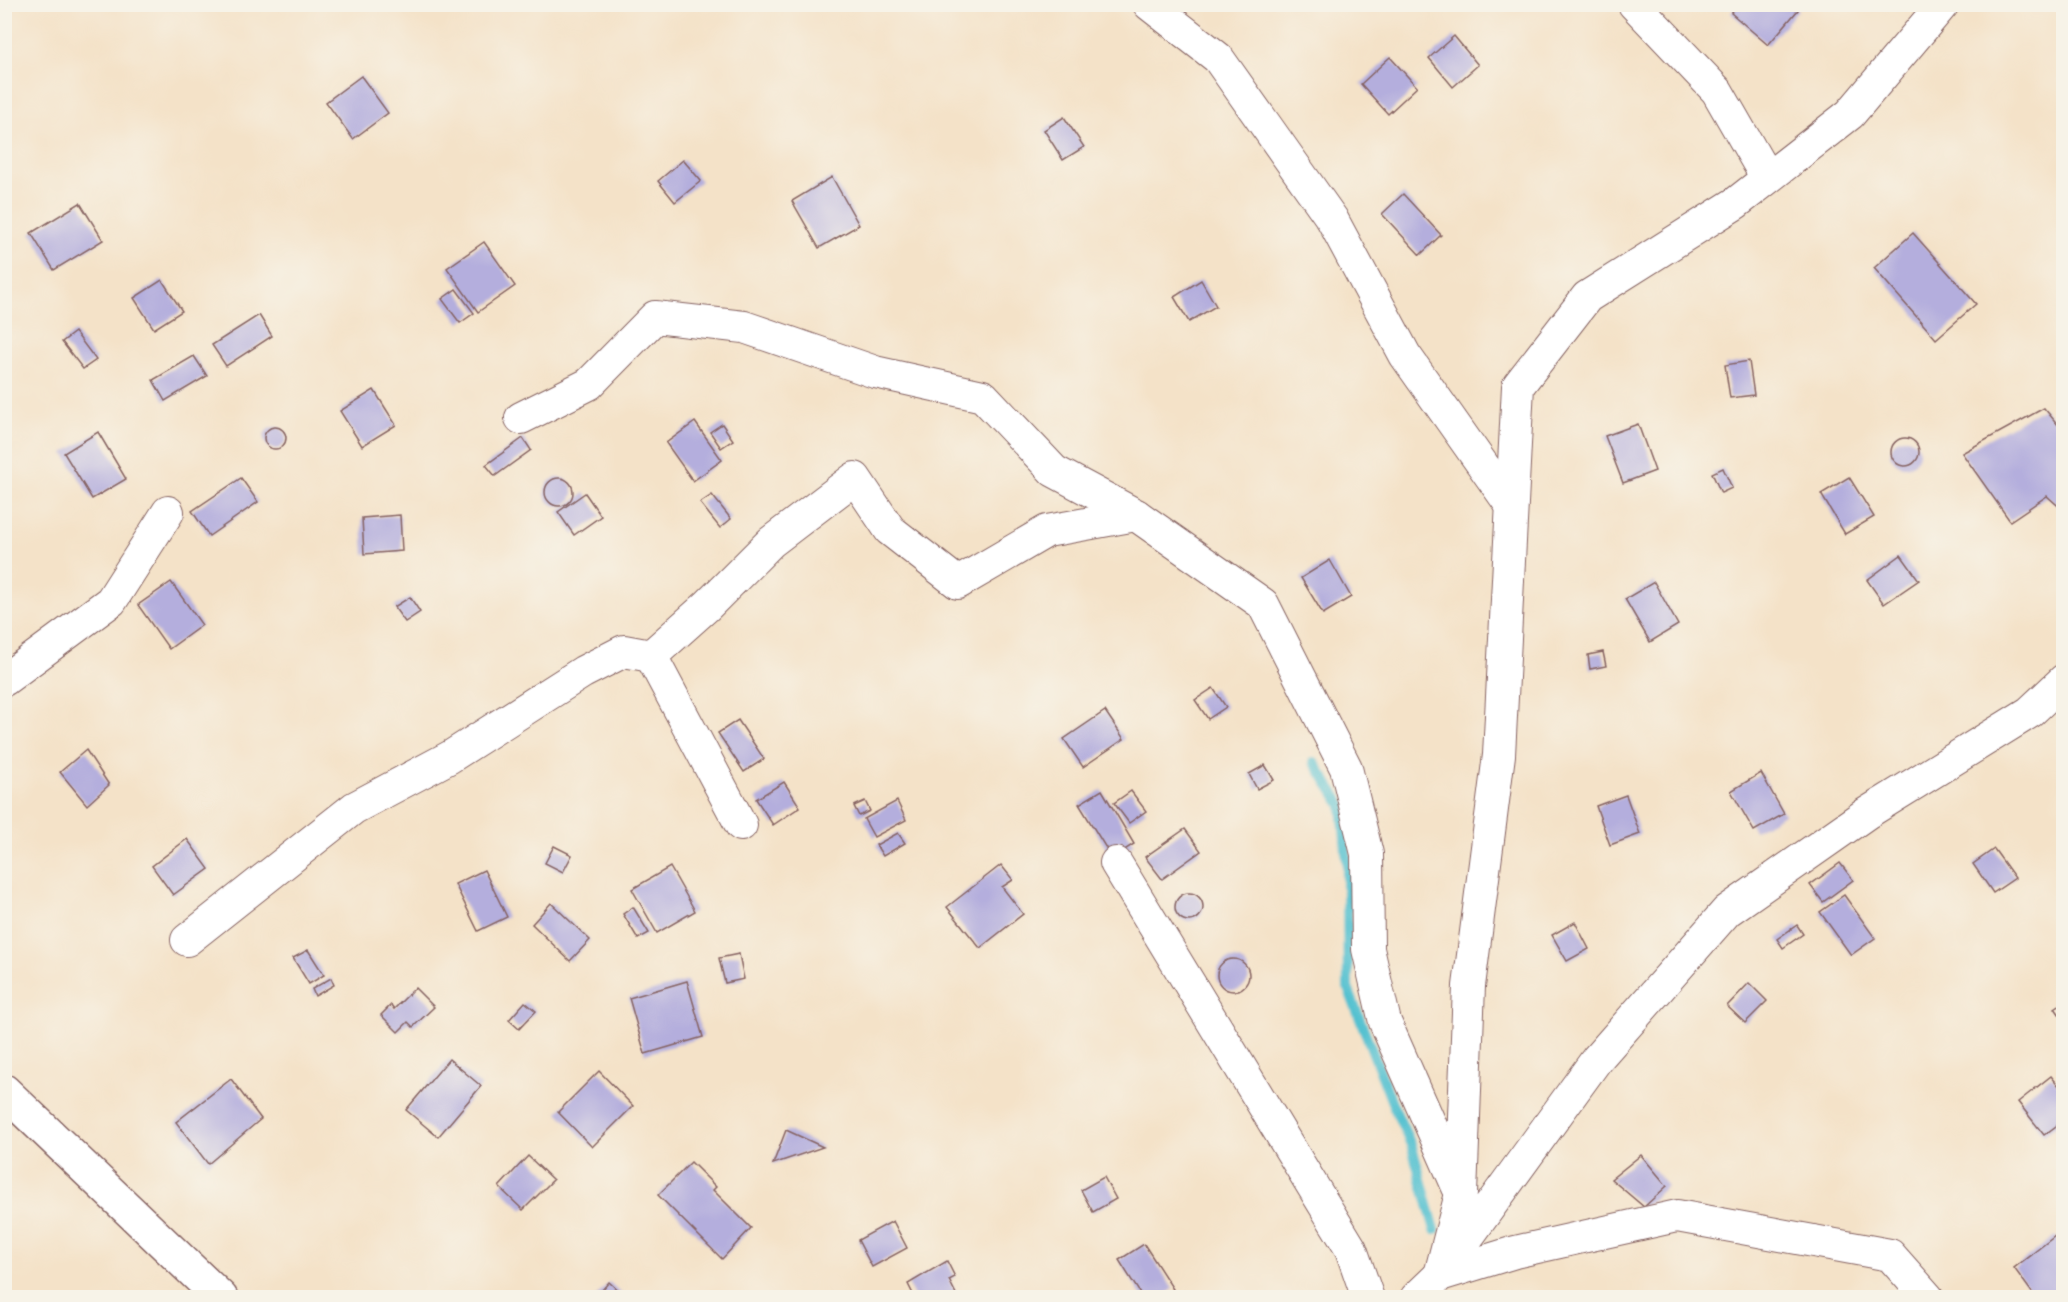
<svg xmlns="http://www.w3.org/2000/svg" width="2068" height="1302" font-family="'Patrick Hand',sans-serif">
<rect width="100%" height="100%" fill="#f7f3e8"/>
<filter id="ink" filterUnits="userSpaceOnUse"><feTurbulence type="fractalNoise" baseFrequency=".0167" numOctaves="2"/><feDisplacementMap in="SourceGraphic" scale="12" xChannelSelector="R" yChannelSelector="G"/><feConvolveMatrix kernelMatrix="1 2 1 2 8 2 1 2 1" color-interpolation-filters="sRGB"/></filter>
<filter id="wash" filterUnits="userSpaceOnUse"><feTurbulence type="fractalNoise" baseFrequency=".008" numOctaves="4" result="noise"/><feDisplacementMap in="SourceGraphic" scale="24" xChannelSelector="R" yChannelSelector="G"/><feGaussianBlur stdDeviation="1.35" result="paint"/><feColorMatrix in="noise" values="0 0 0 0 0 0 0 0 0 0 0 0 0 0 0 0 0 1.4 0 .05"/><feComposite in="paint" operator="in"/></filter>
<g filter="url(#wash)">
<rect width="100%" height="100%" fill="#f4e2c8"/>
<g fill="none" stroke-linecap="round" stroke-linejoin="round">
<polyline stroke="#55c1d0" stroke-width="10" points="1314,762 1342,805 1347,861 1348,988 1393,1105 1412,1147 1435,1230"/>
</g>
<g id="blocks">
<g fill="#b4aedd">
<polygon points="1738,4 1791,4 1798,10 1768,45 1731,13"/>
<polygon points="1454,36 1478,65 1453,87 1429,58"/>
<polygon points="1390,57 1417,87 1388,114 1361,84"/>
<polygon points="361,76 388,113 353,139 326,102"/>
<polygon points="1064,117 1084,147 1063,160 1044,130"/>
<polygon points="683,160 701,181 675,202 658,181"/>
<polygon points="832,177 859,225 819,248 792,201"/>
<polygon points="1403,194 1441,235 1420,255 1382,214"/>
<polygon points="80,203 103,240 54,270 31,233"/>
<polygon points="1913,233 1976,304 1936,339 1874,268"/>
<polygon points="484,242 515,286 478,312 447,268"/>
<polygon points="162,280 182,311 154,329 134,298"/>
<polygon points="1201,280 1216,306 1189,322 1174,297"/>
<polygon points="456,289 474,313 460,323 442,299"/>
<polygon points="259,315 272,336 226,366 212,345"/>
<polygon points="75,332 96,360 83,369 62,342"/>
<polygon points="194,356 207,376 165,401 153,380"/>
<polygon points="1749,361 1754,395 1730,398 1725,365"/>
<polygon points="374,390 396,425 362,446 340,411"/>
<polygon points="2044,408 2064,432 2064,511 2047,496 2010,521 1962,453"/>
<polygon points="695,422 722,460 693,481 666,443"/>
<polygon points="722,424 733,440 721,448 710,432"/>
<polygon points="1638,424 1655,471 1623,483 1605,436"/>
<circle cx="275" cy="438" r="11"/>
<polygon points="98,432 126,479 92,499 64,453"/>
<polygon points="523,438 531,450 495,476 486,465"/>
<circle cx="1905" cy="452" r="14"/>
<polygon points="1723,468 1732,488 1721,493 1712,473"/>
<polygon points="1849,477 1874,517 1845,534 1821,494"/>
<circle cx="559" cy="492" r="14"/>
<polygon points="241,478 258,502 209,536 192,511"/>
<polygon points="585,493 601,516 574,535 558,512"/>
<polygon points="712,495 731,519 720,528 700,503"/>
<polygon points="400,515 402,551 364,554 362,518"/>
<polygon points="1901,555 1919,580 1884,604 1867,580"/>
<polygon points="1330,560 1351,597 1323,614 1301,578"/>
<polygon points="171,582 202,625 169,649 138,605"/>
<polygon points="1654,582 1678,625 1650,642 1625,599"/>
<polygon points="410,597 420,612 405,622 394,607"/>
<polygon points="1603,652 1606,666 1590,669 1588,655"/>
<polygon points="1213,688 1226,707 1208,719 1195,700"/>
<polygon points="1105,711 1124,739 1083,767 1064,739"/>
<polygon points="738,720 764,759 744,772 718,733"/>
<polygon points="86,750 109,785 87,805 60,772"/>
<polygon points="1265,765 1274,780 1257,789 1249,774"/>
<polygon points="1761,773 1784,814 1754,831 1731,791"/>
<polygon points="784,782 800,807 773,825 756,799"/>
<polygon points="1102,790 1134,844 1112,858 1079,804"/>
<polygon points="1131,791 1146,811 1129,823 1114,803"/>
<polygon points="1626,795 1640,834 1610,845 1596,806"/>
<polygon points="865,801 870,811 859,816 854,806"/>
<polygon points="897,801 906,820 874,837 864,819"/>
<polygon points="1185,829 1201,851 1162,879 1145,857"/>
<polygon points="898,833 905,843 883,856 876,845"/>
<polygon points="187,839 209,869 173,895 152,866"/>
<polygon points="554,846 572,855 563,872 545,863"/>
<polygon points="1994,849 2015,878 1993,893 1973,864"/>
<polygon points="1840,863 1853,880 1823,902 1810,885"/>
<polygon points="1001,865 1013,880 1002,887 1023,914 980,948 947,907"/>
<polygon points="670,867 695,911 657,933 632,889"/>
<polygon points="484,870 507,917 478,931 455,884"/>
<circle cx="1189" cy="907" r="14"/>
<polygon points="1844,895 1875,938 1851,955 1820,912"/>
<polygon points="551,903 590,940 570,961 532,924"/>
<polygon points="633,907 649,933 638,939 623,914"/>
<polygon points="1575,922 1589,949 1567,961 1552,935"/>
<polygon points="1797,925 1803,934 1783,948 1777,939"/>
<polygon points="308,950 324,975 309,984 293,958"/>
<polygon points="739,954 744,979 725,983 719,958"/>
<circle cx="1233" cy="975" r="16"/>
<polygon points="331,978 334,985 315,996 312,989"/>
<polygon points="687,981 703,1037 645,1054 629,998"/>
<polygon points="1749,983 1767,1001 1745,1023 1727,1006"/>
<polygon points="415,988 434,1007 413,1027 408,1022 398,1032 381,1015 391,1005 394,1009"/>
<polygon points="525,1002 536,1011 519,1029 509,1020"/>
<polygon points="2064,1002 2064,1021 2055,1008"/>
<polygon points="449,1059 481,1086 438,1137 406,1110"/>
<polygon points="599,1071 633,1106 592,1147 558,1112"/>
<polygon points="2051,1076 2064,1092 2064,1120 2044,1135 2018,1102"/>
<polygon points="231,1079 261,1119 208,1164 176,1122"/>
<polygon points="786,1130 823,1147 773,1164"/>
<polygon points="1641,1155 1667,1186 1644,1207 1611,1179"/>
<polygon points="528,1156 553,1180 523,1210 499,1187"/>
<polygon points="691,1162 716,1187 713,1190 751,1228 722,1259 658,1195"/>
<polygon points="1104,1177 1116,1199 1093,1212 1081,1190"/>
<polygon points="893,1221 907,1248 872,1267 858,1240"/>
<polygon points="2055,1236 2064,1246 2064,1298 2036,1298 2014,1268"/>
<polygon points="1144,1244 1173,1289 1161,1298 1143,1298 1119,1260"/>
<polygon points="947,1261 955,1277 949,1280 958,1298 915,1298 908,1284"/>
<polygon points="609,1282 626,1298 595,1298"/>
</g>
</g>
</g>
<g filter="url(#ink)">
<use href="#blocks" fill-opacity="0" stroke="#866362" stroke-width="1.5"/>
<g fill="none" stroke-linecap="round" stroke-linejoin="round">
<defs>
<g id="street">
<polyline points="1149,4 1218,58 1332,219 1405,355 1511,505"/>
<polyline points="1634,4 1717,91 1767,178"/>
<polyline points="1943,4 1850,114 1736,203 1587,297 1518,386 1499,755 1469,986 1461,1194 1440,1275 1597,1059 1727,911 1867,813 2030,712 2064,680"/>
<polyline points="521,418 589,384 655,317 744,327 875,372 983,396 1054,471 1136,515 1263,604 1346,768 1367,854 1368,949 1385,1022 1458,1187"/>
<polyline points="651,656 741,825"/>
<polyline points="4,680 111,601 168,512"/>
<polyline points="1116,863 1351,1249 1368,1298"/>
<polyline points="187,940 354,808 450,757 583,672 624,651 651,656 707,606 771,542 855,478 890,530 958,583 1047,531 1136,515"/>
<polyline points="1416,1298 1440,1275 1515,1252 1677,1216 1890,1255 1928,1298"/>
</g>
<polyline id="secondary" points="4,1091 221,1298"/>
</defs>
<use href="#street" stroke="#866362" stroke-width="34"/>
<use href="#secondary" stroke="#866362" stroke-width="36"/>
<use href="#street" stroke="#fff" stroke-width="32"/>
<use href="#secondary" stroke="#fff" stroke-width="33"/>
</g>
</g>
<rect width="2068" height="1302" fill="none" stroke="#f7f3e8" stroke-width="24"/>
</svg>
